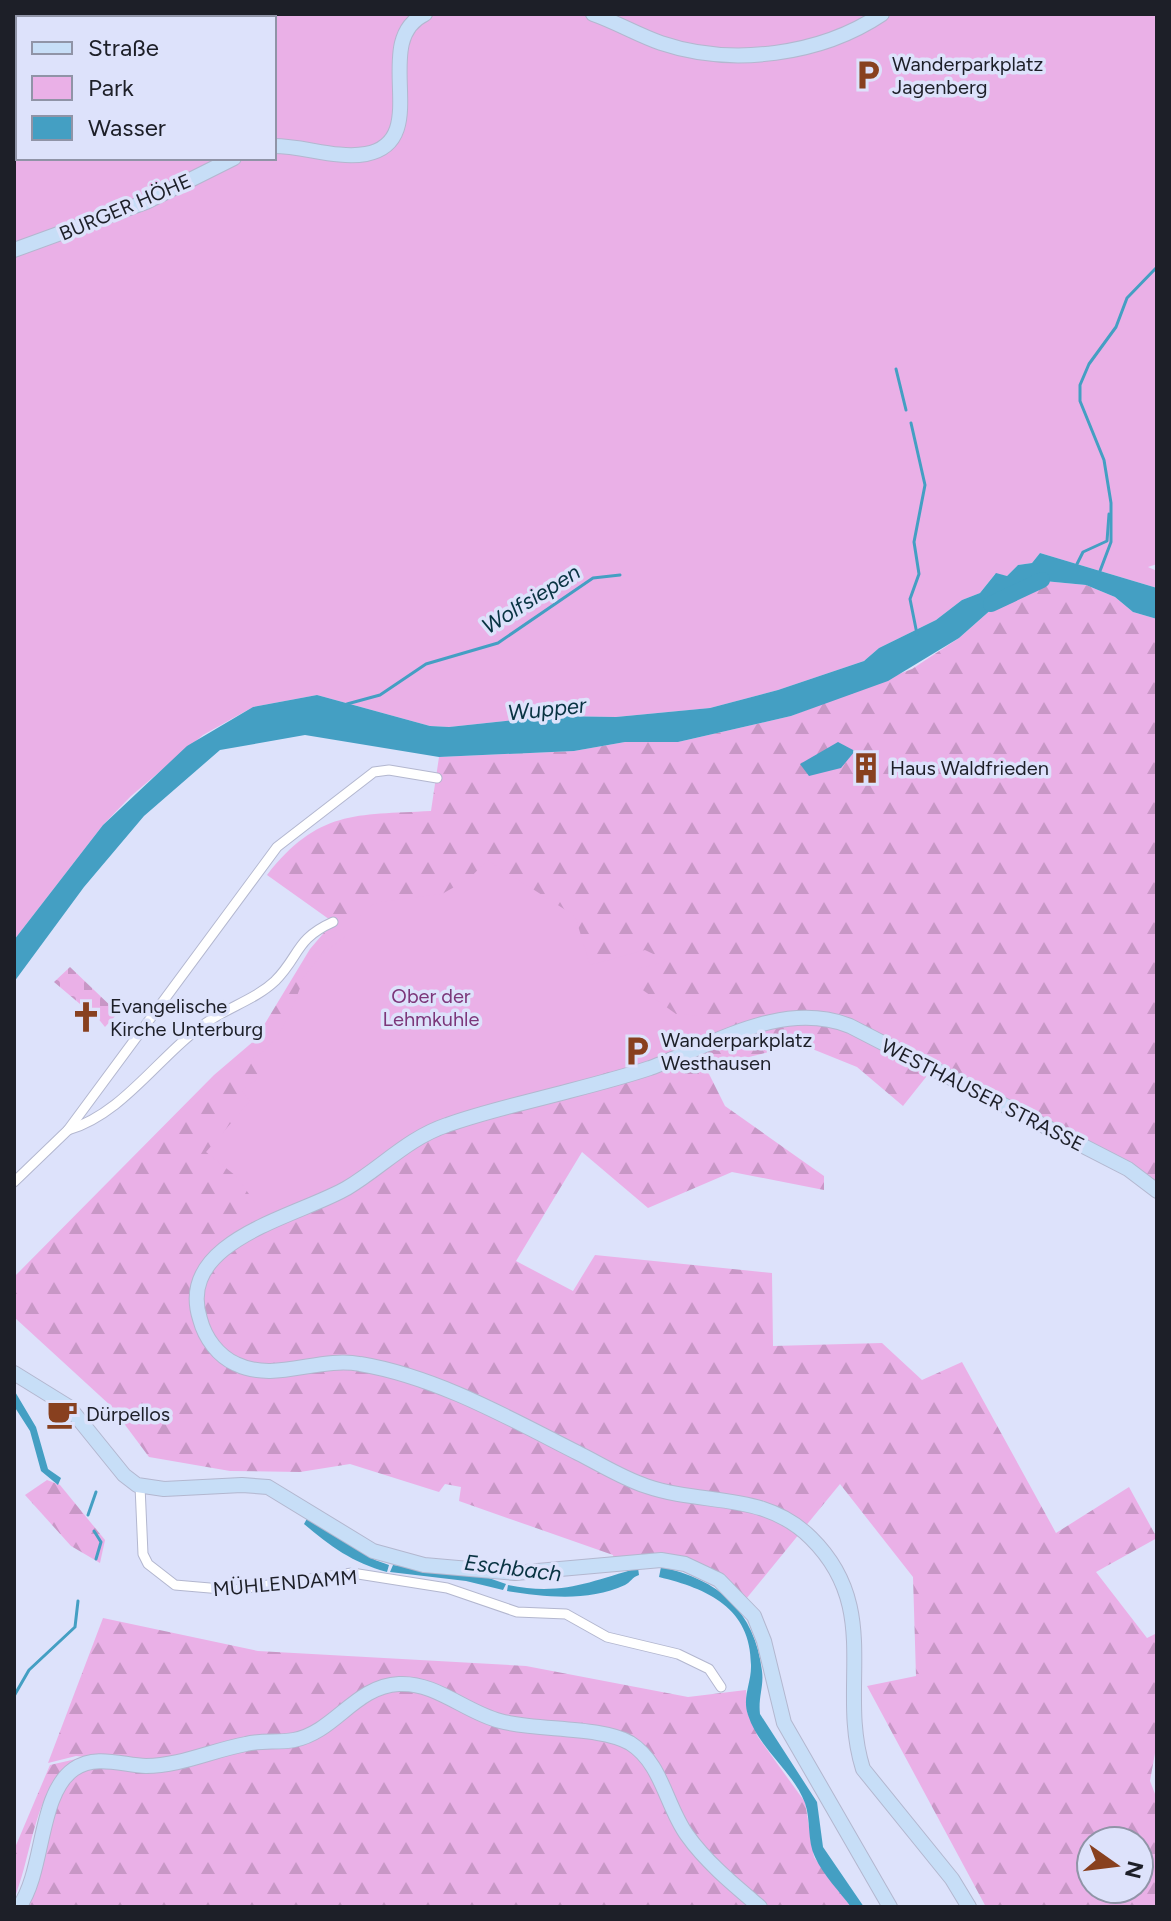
<svg xmlns="http://www.w3.org/2000/svg" width="1171" height="1921" font-family="Figtree,sans-serif">
<defs>
<pattern id="forest-firs" width="22" height="20" patternUnits="userSpaceOnUse" patternTransform="scale(2)"><rect width="22" height="20" fill="#eab0e7"/><path d="M5 1l3.5 6h-7zM16 11l3.5 6h-7z" fill="#c897c6"/></pattern>
<pattern id="cemetery-stones" width="16" height="16" patternUnits="userSpaceOnUse" patternTransform="scale(2)"><rect width="16" height="16" fill="#eab0e7"/><path d="M2 7V4a2 2 0 0 1 4 0v3zM10 15v-3a2 2 0 0 1 4 0v3z" fill="#c897c6"/></pattern>
</defs>
<rect width="100%" height="100%" fill="#dde2fb"/>
<g fill="url(#forest-firs)" fill-rule="evenodd">
<path d="M1044,581L1086,585L1115,597L1133,612L1157,619V1182L938,1062L903,1106L857,1067L800,1044L706,1068L725,1106L824,1176V1190L732,1172L648,1208L582,1152L516,1261L573,1291L595,1255L772,1273L773,1346L882,1343L922,1380L962,1362L1056,1533L1129,1487L1157,1538L1096,1572L1147,1638L1157,1633V1742L1150,1781L1157,1799V1907H986L867,1686L916,1676L913,1577L840,1484L746,1599L715,1571L614,1559L613,1555L459,1501L461,1487L445,1484L439,1492L350,1464L300,1472L230,1471L149,1457L111,1406L14,1317V1277L214,1075L255,1040L310,949L333,922L267,875C318,810 355,815 431,811L439,757L574,751L625,742H678L791,716L912,669L959,638L1011,592ZM1091,1841H1139V1889H1091Z"/>
<polygon points="47,1480 60,1485 105,1540 100,1563 71,1546 25,1495"/>
<polygon points="103,1618 258,1651 526,1666 688,1697 746,1690 747,1712 758,1737 805,1802 814,1857 851,1907 19,1907 50,1812 86,1757 76,1756 48,1763"/>
<path d="M76,1759C33,1788 33,1854 14,1899V1850L50,1765Z"/>
</g>
<polygon fill="url(#cemetery-stones)" points="70,967 118,1013 105,1027 84,1001 80,1004 54,982"/>
<g fill="#eab0e7" fill-rule="evenodd">
<path d="M14,14H1157V564L1148,567L1157,571V588L1040,553L1032,563L1018,565L1007,576L995,574L980,593L962,600L936,620L879,648L864,661L778,690L710,708L616,717L551,716L449,727L430,726L317,695L253,707L203,735L131,796L103,825L14,940ZM18,18H274V158H18Z"/>
<path d="M487,860L575,916L590,965L645,950L668,961L637,969L640,988L676,1014L705,1016L708,1037L648,1060L417,1131L348,1181L267,1219L236,1176L206,1152L250,1101L242,1091L259,1077L249,1060C277,1048 290,1015 300,988L298,984L322,954L346,936L366,908L379,902L442,894L470,878Z"/>
</g>
<g fill="#449fc3">
<polygon points="1040,553 1157,588 1157,619 1133,612 1115,597 1086,585 1044,581 1011,592 959,638 888,681 791,716 678,742 625,742 574,751 439,757 305,735 220,750 144,816 84,887 14,982 14,940 103,825 187,746 253,707 317,695 430,726 449,727 551,716 616,717 710,708 778,690 864,661 879,648 936,620 962,600 980,593 996,573 1007,576 1018,565 1032,563"/>
<polygon points="838,742 855,751 841,768 809,776 800,764"/>
<polygon points="14,1390 36,1427 48,1469 61,1478 58,1485 41,1471 30,1431 14,1406"/>
<path d="M309,1515L375,1560L389,1565L387,1572C353,1563 330,1546 304,1524Z"/>
<polygon points="393,1565 483,1576 506,1584 503,1590 466,1581 390,1572"/>
<path d="M661,1567C718,1579 755,1611 762,1671C764,1686 758,1698 760,1714L817,1802L823,1847L864,1907H851C840,1892 823,1875 815,1857C807,1841 811,1820 805,1803C793,1771 759,1749 748,1715C742,1698 751,1683 751,1667C752,1608 708,1589 659,1577Z"/>
<path d="M638,1568L639,1575C632,1577 631,1582 625,1585C588,1602 545,1597 507,1591L508,1585C561,1596 589,1582 638,1568Z"/>
</g>
<g fill="none" stroke-linecap="round" stroke-linejoin="round">
<g stroke="#449fc3" stroke-width="3">
<polyline points="209,14 211,18"/>
<polyline points="199,18 199,14"/>
<polyline points="896,369 906,410"/>
<polyline points="911,423 925,485 914,542 919,574 910,599 917,634"/>
<polyline points="1077,564 1083,552 1107,541 1109,514"/>
<polyline points="1100,571 1111,542 1111,503 1104,460 1080,401 1080,385 1089,364 1116,327 1127,298 1157,267"/>
<polyline points="347,704 380,695 426,664 498,643 593,578 620,575"/>
<polyline points="88,1515 96,1492"/>
<polyline points="94,1531 101,1542 96,1559"/>
<polyline points="14,1696 29,1670 75,1627 78,1601"/>
</g>
<polyline stroke="#449fc3" stroke-width="16" points="991,604 1042,580"/>
<defs>
<g id="street">
<path d="M68,1130C126,1113 162,1050 212,1019C232,1006 257,998 275,981C300,956 295,939 333,922"/>
<polyline points="14,1182 68,1130 277,847 374,772 389,770 437,778"/>
<polyline points="140,1486 143,1554 148,1564 175,1585 233,1590 352,1573 447,1588 517,1612 566,1614 607,1637 678,1654 709,1669 721,1687"/>
</g>
<g id="secondary">
<path d="M593,14C616,22 638,35 661,43C732,67 821,55 882,14"/>
<path d="M274,146C304,146 336,159 366,154C435,141 368,41 425,14"/>
<polyline points="14,250 146,202 234,158"/>
<polyline points="14,1373 69,1407 124,1475 137,1485 164,1489 242,1485 268,1487 373,1551 424,1565 515,1573 661,1560 685,1564 719,1580 754,1616 764,1641 784,1723 890,1907"/>
<path d="M19,1907C45,1870 38,1794 74,1769C96,1754 122,1765 146,1766C180,1766 213,1750 246,1744C262,1740 278,1743 294,1740C335,1732 355,1686 399,1684C436,1682 465,1712 500,1721C536,1731 601,1726 630,1743C662,1763 666,1806 687,1835C706,1862 734,1885 760,1907"/>
<path d="M969,1907L952,1879L863,1769C837,1687 883,1609 811,1538C764,1491 704,1506 646,1486C622,1478 600,1464 578,1453C509,1418 437,1377 360,1364C319,1356 275,1383 236,1364C218,1356 205,1338 200,1319C175,1240 297,1217 347,1188C382,1167 408,1138 447,1125C486,1111 528,1102 569,1091C596,1084 623,1077 650,1068C713,1045 782,999 850,1026L1128,1169L1157,1191"/>
</g>
</defs>
<use href="#street" stroke="#b3b7cf" stroke-width="11"/>
<use href="#secondary" stroke="#b3b7cf" stroke-width="16"/>
<use href="#street" stroke="#fff" stroke-width="9"/>
<use href="#secondary" stroke="#c7def7" stroke-width="14"/>
</g>
<defs>
<symbol id="parking-bare" viewBox="-9 -9 18 18"><path d="M-3.5-5.5H1a3.5 3.5 0 0 1 0 7H-1V5.5H-3.5ZM-1-3.4V-.6H.8a1.4 1.4 0 0 0 0-2.8Z" fill="#88401f" stroke="#dde2fb" stroke-width="2.5" paint-order="stroke"/></symbol>
<symbol id="building-bare" viewBox="-9 -9 18 18"><path d="M-4-6H4V6H1V3H-1V6H-4ZM-2.5-4.3h1.7v1.8h-1.7ZM.8-4.3h1.7v1.8H.8ZM-2.5-1h1.7V.8h-1.7ZM.8-1h1.7V.8H.8Z" fill="#88401f" stroke="#dde2fb" stroke-width="2.5" paint-order="stroke"/></symbol>
<symbol id="church-bare" viewBox="-9 -9 18 18"><path d="M-1.2-6h2.4v3.5h3.3v2.4h-3.3V6h-2.4V-.1h-3.3v-2.4h3.3Z" fill="#88401f" stroke="#dde2fb" stroke-width="2.5" paint-order="stroke"/></symbol>
<symbol id="cafe-bare" viewBox="-9 -9 18 18"><path d="M-5.5-4.5H6V0H3Q3 3.5 0 3.5H-2.5Q-5.5 3.5-5.5 0ZM3-3.2v2h1.7v-2ZM-6 4.5H4V6H-6Z" fill="#88401f" stroke="#dde2fb" stroke-width="2.5" paint-order="stroke"/></symbol>
</defs>
<g fill-rule="evenodd">
<use href="#parking-bare" x="846" y="53" width="44" height="44"/>
<use href="#building-bare" x="844" y="746" width="44" height="44"/>
<use href="#church-bare" x="64" y="995" width="44" height="44"/>
<use href="#parking-bare" x="615" y="1029" width="44" height="44"/>
<use href="#cafe-bare" x="40" y="1392" width="44" height="44"/>
</g>
<g text-anchor="middle" dominant-baseline="central" stroke-width="7" stroke-linejoin="round" paint-order="stroke">
<g font-size="20" fill="#1d1f28" stroke="#dde2fb" text-anchor="start">
<text x="892" y="64">Wanderparkplatz<tspan x="892" dy="23">Jagenberg</tspan></text>
<text x="890" y="768">Haus Waldfrieden</text>
<text x="110" y="1006">Evangelische<tspan x="110" dy="23">Kirche Unterburg</tspan></text>
<text x="661" y="1040">Wanderparkplatz<tspan x="661" dy="23">Westhausen</tspan></text>
<text x="86" y="1414">Dürpellos</text>
</g>
<g font-size="20" fill="#1d1f28" stroke="#dde2fb">
<text transform="translate(125 207) rotate(-23)">BURGER HÖHE</text>
<text transform="translate(983 1095) rotate(27)">WESTHAUSER STRASSE</text>
<text transform="translate(285 1583) rotate(-5)">MÜHLENDAMM</text>
</g>
<g font-size="20" fill="#7c377a" stroke="#dde2fb">
<text x="431" y="996">Ober der<tspan x="431" dy="23">Lehmkuhle</tspan></text>
</g>
<g font-size="22" font-style="italic" fill="#083342" stroke="#dde2fb">
<text transform="translate(531 599) rotate(-32)">Wolfsiepen</text>
<text transform="translate(547 709) rotate(-6)">Wupper</text>
<text transform="translate(513 1568) rotate(7)">Eschbach</text>
</g>
</g>
<rect width="1171" height="1921" fill="none" stroke="#1d1f28" stroke-width="32"/>
<rect x="16" y="16" width="260" height="144" fill="#dde2fb" stroke="#9094a7" stroke-width="2"/>
<rect x="32" y="42" width="40" height="12" fill="#c7def7" stroke="#9094a7" stroke-width="2"/>
<text x="88" y="56" font-size="24" fill="#1d1f28">Straße</text>
<rect x="32" y="76" width="40" height="24" fill="#eab0e7" stroke="#9094a7" stroke-width="2"/>
<text x="88" y="96" font-size="24" fill="#1d1f28">Park</text>
<rect x="32" y="116" width="40" height="24" fill="#449fc3" stroke="#9094a7" stroke-width="2"/>
<text x="88" y="136" font-size="24" fill="#1d1f28">Wasser</text>
<g transform="translate(1115 1865) rotate(104)"><circle r="38" fill="#dde2fb" stroke="#9094a7" stroke-width="2"/>
<path d="M0-6L14 30L0 20L-14 30Z" fill="#88401f"/>
<text y="-12" font-size="22" font-weight="bold" text-anchor="middle" fill="#1d1f28">N</text>
</g>
</svg>
